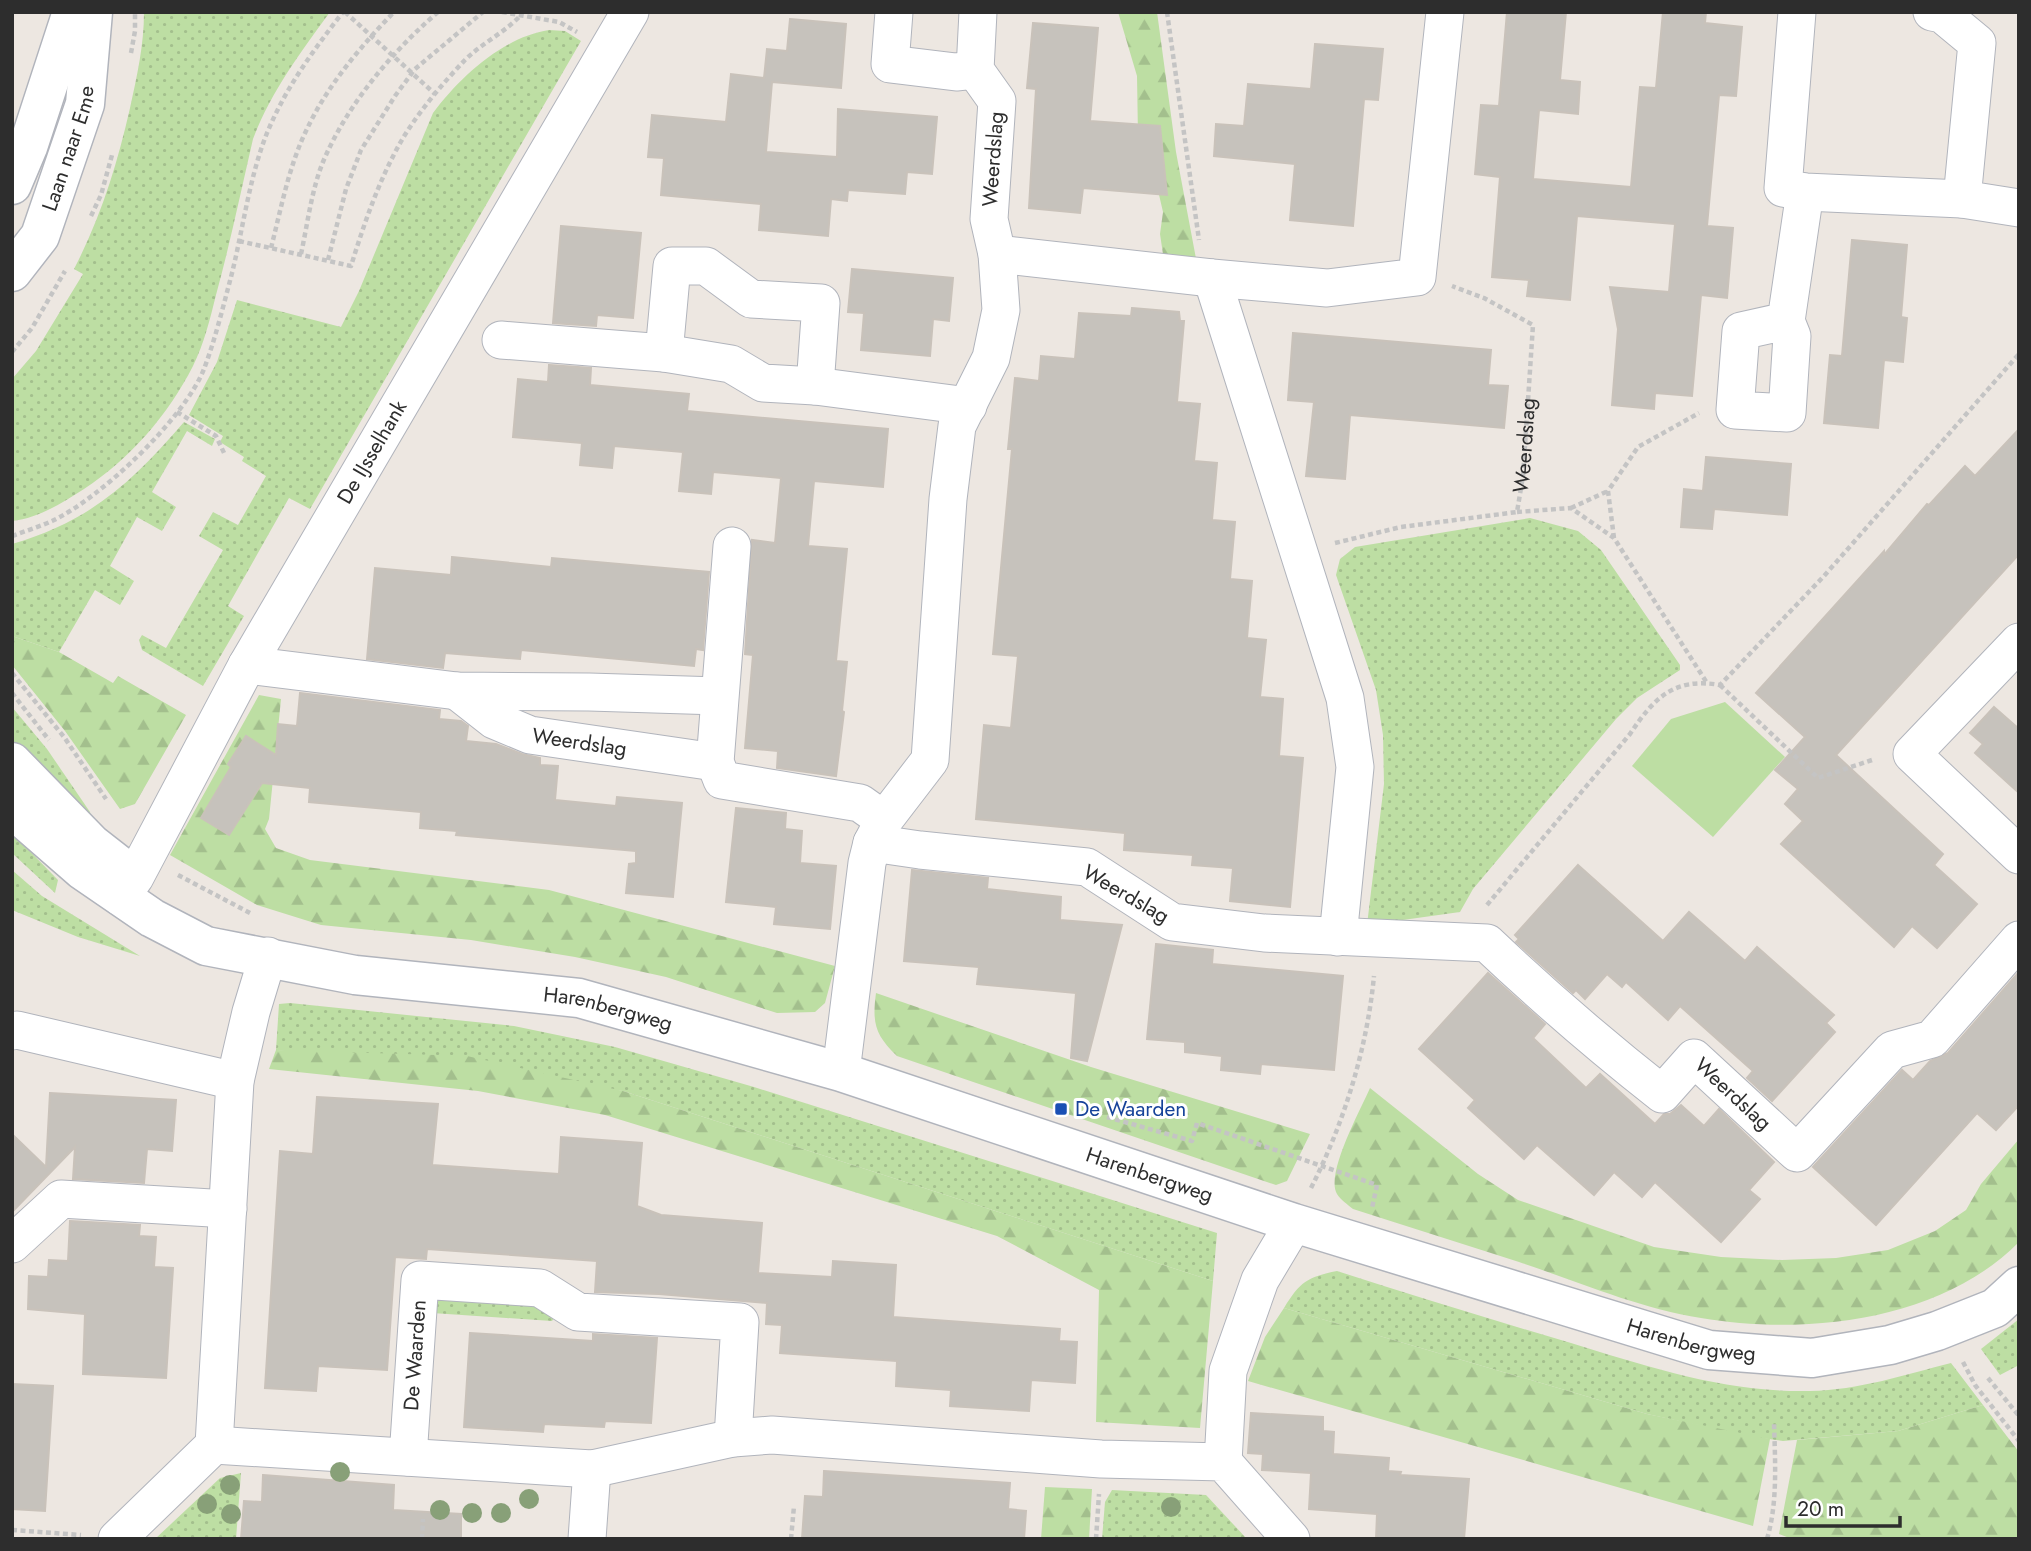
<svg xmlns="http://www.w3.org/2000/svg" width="2031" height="1551" font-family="Jost,sans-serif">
<defs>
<pattern id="grass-dots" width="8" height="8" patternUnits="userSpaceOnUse" patternTransform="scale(1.75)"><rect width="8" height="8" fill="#bddea3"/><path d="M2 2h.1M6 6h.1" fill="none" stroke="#a3bf8d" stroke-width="1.8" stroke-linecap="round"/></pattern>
<pattern id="forest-firs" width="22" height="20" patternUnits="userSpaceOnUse" patternTransform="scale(1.75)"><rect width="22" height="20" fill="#bddea3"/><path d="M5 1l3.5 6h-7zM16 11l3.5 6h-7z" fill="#a3bf8d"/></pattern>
</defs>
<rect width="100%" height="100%" fill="#ede7e1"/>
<g fill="url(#grass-dots)">
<path d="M144,12H330C300,53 271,92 253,139C241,191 230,244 216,295C210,319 204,344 193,366C168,415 130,459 84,489C62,503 39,518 12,521V379L36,351L83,274L74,269C101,217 117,165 130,108C137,76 144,45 144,12Z"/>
<path d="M549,30L565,31L581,41L310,509L289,498L228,606L244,616L203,686L142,650L139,640L142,635L166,648L223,550L199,536L213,512L238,525L266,476L242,461L244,457L220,442L223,436L189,415L217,362L237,300L341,327L359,291L433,113C460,77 503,37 549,30Z"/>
<path d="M184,422L215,439L212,446L187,431L152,492L176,507L162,531L137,517L110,566L134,581L120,605L95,590L59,652L12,636V544C91,521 132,482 184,422Z"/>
<polygon points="1530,518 1578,531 1601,550 1680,665 1680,670 1637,698 1616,719 1473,889 1460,912 1367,925 1384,784 1383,735 1376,690 1336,575 1340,559 1355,547"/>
<polygon points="12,707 47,749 90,812 91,817 12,752"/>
<polygon points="12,833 58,880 55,893 12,853"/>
<polygon points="12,870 42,896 140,956 78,937 12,910"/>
<polygon points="290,1003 514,1026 615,1047 754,1087 1217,1233 1213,1281 623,1091 276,1050 279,1004"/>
<path d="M1337,1271C1414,1296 1493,1320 1571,1343C1649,1367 1727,1393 1810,1391C1859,1390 1904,1375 1951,1363L1983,1405L1898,1431L1783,1441L1753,1437L1647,1414L1284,1308C1300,1282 1307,1277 1337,1271Z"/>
<polygon points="442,1298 529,1300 554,1318 552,1321 432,1313 437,1300"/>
<polygon points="2019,1319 2019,1365 2000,1375 1981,1349"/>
<polygon points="241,1473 236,1539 155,1539 220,1478"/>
<polygon points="1112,1490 1206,1495 1247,1539 1102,1539 1105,1502"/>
</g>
<g fill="url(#forest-firs)">
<polygon points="1118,12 1157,12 1176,152 1197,264 1164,261 1160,234 1163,212 1154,173 1138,137 1137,76"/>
<polygon points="12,636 59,652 113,683 118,676 186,715 135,804 120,809 65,731 12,665"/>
<polygon points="259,695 281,699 269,819 265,829 276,848 310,860 549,890 835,966 825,1003 815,1012 777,1013 666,977 575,957 471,940 321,925 257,905 170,855"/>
<path d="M876,993L1091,1067L1310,1134L1287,1181L1276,1185L897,1056C875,1035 872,1023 876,993Z"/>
<polygon points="276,1050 467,1056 623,1091 1213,1281 1200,1428 1096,1422 1099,1290 997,1236 605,1115 478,1091 269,1069"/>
<path d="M1370,1088L1478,1174L1518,1200L1654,1247L1721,1257L1782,1260L1836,1258L1888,1250L1935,1231L1966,1210L1981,1184L2019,1139V1242C1941,1321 1806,1336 1701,1318C1638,1308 1579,1282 1519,1262C1464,1244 1408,1227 1353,1209C1348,1205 1340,1199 1337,1194C1325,1174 1361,1109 1370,1088Z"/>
<polygon points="1284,1308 1647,1414 1770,1439 1753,1526 1248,1381 1265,1337"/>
<polygon points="1983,1405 2019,1452 2019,1539 1792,1539 1779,1534 1797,1440 1898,1431"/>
<polygon points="1045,1487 1092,1489 1089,1539 1041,1539"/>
</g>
<polygon fill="#bddea3" points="1725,702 1785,757 1713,837 1632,766 1671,719"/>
<g fill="#c6c2bc" stroke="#c9c2ba" stroke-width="2">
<polygon points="1507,12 1566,12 1560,80 1580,82 1578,114 1539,110 1533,179 1631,187 1640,87 1656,88 1663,12 1706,12 1705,23 1742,27 1736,96 1719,95 1707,226 1733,228 1727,298 1701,295 1692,396 1655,393 1654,409 1612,405 1618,329 1610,287 1669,292 1675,224 1577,216 1570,300 1527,296 1529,280 1492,277 1500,177 1475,174 1481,105 1499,106"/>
<polygon points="790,19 846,24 841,88 772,82 766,152 837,157 838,109 937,117 932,174 907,172 905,194 848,190 847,201 831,199 828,236 759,230 761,204 661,195 664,158 648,157 652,115 726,122 731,74 764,78 767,49 787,51"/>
<polygon points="1033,23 1098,28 1090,121 1160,126 1167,195 1083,188 1080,213 1029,208 1036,89 1027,88"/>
<polygon points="1315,44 1383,49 1378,100 1364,99 1353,226 1290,220 1295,164 1214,156 1216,124 1244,126 1248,84 1311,89"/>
<polygon points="561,226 641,233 633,318 597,315 596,326 553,323"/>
<polygon points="1852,240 1907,245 1901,317 1907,318 1903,362 1884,360 1878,428 1824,423 1830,355 1842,356"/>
<polygon points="852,269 953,278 949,321 933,319 930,356 861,350 864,313 848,312"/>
<polygon points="1132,308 1179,312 1180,321 1184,321 1177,402 1200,404 1194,461 1217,463 1212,520 1235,522 1230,579 1252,581 1247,638 1266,640 1260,697 1283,699 1279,756 1303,758 1290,907 1230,901 1233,868 1192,865 1193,855 1124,850 1125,833 976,819 984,725 1011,728 1018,656 993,654 1012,449 1008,449 1015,378 1039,381 1041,356 1075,359 1079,313 1131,316"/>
<polygon points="1293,333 1491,350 1488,385 1508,386 1504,428 1350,415 1345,479 1306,476 1314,402 1288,400"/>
<polygon points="549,365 591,368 590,385 689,394 687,411 888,429 883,487 814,481 808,546 847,549 836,661 847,662 842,711 844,712 836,776 777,768 778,751 745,748 753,655 745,654 752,540 775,543 781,478 713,472 711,494 679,491 683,452 614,446 612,468 580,465 582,443 513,437 518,379 548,382"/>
<polygon points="2019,429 2019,554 1836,755 1943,854 1934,865 1977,904 1937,948 1912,926 1894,947 1781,844 1803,821 1785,804 1798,789 1775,770 1805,737 1756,693 1884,551 1884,555 1927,504 1929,505 1965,466 1975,476"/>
<polygon points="1706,457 1791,464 1787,515 1714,509 1712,529 1681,527 1684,489 1703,491"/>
<polygon points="452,557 551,567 552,558 709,572 703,650 696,649 694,666 521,650 520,659 445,653 443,668 367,659 375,568 451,575"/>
<polygon points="300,693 440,710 439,719 461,721 468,726 466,741 496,744 522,754 540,758 540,765 558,766 555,800 616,806 617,797 682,803 673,897 626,893 629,864 636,863 636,851 456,835 457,831 420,828 421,812 309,802 310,788 262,783 229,835 201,818 231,767 228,764 246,736 276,755 278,724 297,726"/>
<polygon points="1994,707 2019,729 2019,793 1975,753 1983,744 1970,733"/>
<polygon points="736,808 786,813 785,829 802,831 800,863 836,866 830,929 774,924 776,907 726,902"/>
<polygon points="1578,865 1663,941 1689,912 1745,961 1757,947 1834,1015 1826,1023 1835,1032 1772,1101 1747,1078 1753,1071 1680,1006 1668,1020 1626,982 1622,987 1607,974 1585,999 1576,990 1573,993 1516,942 1519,939 1515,935"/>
<polygon points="912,870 988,878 987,889 1061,897 1060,920 1122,925 1087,1061 1071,1058 1076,993 977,984 979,967 904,961"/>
<polygon points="1156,944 1213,950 1212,964 1343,976 1334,1070 1261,1064 1260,1074 1221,1070 1222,1056 1185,1052 1185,1042 1147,1039"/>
<polygon points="2019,972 2019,1105 1996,1130 1977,1113 1876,1225 1813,1167 1902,1070 1913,1080 1930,1061 1948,1053"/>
<polygon points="1488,973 1545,1024 1533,1038 1586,1088 1600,1074 1655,1124 1664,1114 1670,1114 1681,1105 1704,1126 1719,1109 1774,1162 1749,1190 1760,1199 1721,1242 1655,1182 1642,1197 1614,1172 1594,1195 1537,1145 1524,1159 1468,1108 1475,1100 1419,1049"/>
<polygon points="50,1093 176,1100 172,1151 147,1149 144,1183 73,1179 75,1147 12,1212 12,1134 46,1167"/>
<polygon points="317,1097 438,1104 432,1165 559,1174 561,1137 642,1143 637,1206 661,1215 762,1223 758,1273 832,1277 833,1261 896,1265 893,1317 1060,1329 1059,1341 1077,1342 1075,1383 1031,1380 1029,1411 950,1406 951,1390 896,1386 897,1361 780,1353 782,1325 766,1324 767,1303 659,1294 595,1292 597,1261 427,1249 426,1259 395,1257 387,1370 318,1366 316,1391 265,1388 280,1151 313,1154"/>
<polygon points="70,1221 140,1225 139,1236 156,1237 154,1267 173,1268 166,1378 83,1374 85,1314 28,1309 29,1276 48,1277 49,1260 68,1261"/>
<polygon points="470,1333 593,1341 593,1334 657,1338 651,1423 605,1421 604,1427 544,1424 543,1432 464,1427"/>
<polygon points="12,1384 53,1386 45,1511 12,1509"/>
<polygon points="1251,1413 1323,1417 1323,1431 1334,1432 1333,1454 1389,1458 1388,1471 1401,1472 1400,1475 1469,1479 1464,1539 1376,1539 1377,1514 1309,1509 1311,1473 1262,1470 1263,1454 1248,1453"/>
<polygon points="824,1471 1010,1483 1008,1509 1026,1511 1024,1539 802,1539 805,1496 823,1497"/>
<polygon points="263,1475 394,1485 393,1510 461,1514 461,1539 241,1539 244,1501 262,1502"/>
</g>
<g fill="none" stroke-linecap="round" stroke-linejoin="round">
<defs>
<g id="minor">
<polyline points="894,12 890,64 956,72 975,70"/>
<polyline points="1797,12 1783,188 1805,192 1962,199"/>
<polyline points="1932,12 1942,14 1977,43 1962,199 2019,208"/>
<polyline points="997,254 1212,278 1327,288 1417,277 1445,12"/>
<polyline points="1212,278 1345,698 1355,767 1338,937"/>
<polyline points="1786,321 1792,336 1787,413 1735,410 1741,331 1786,321 1805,192"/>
<polyline points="501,340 664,353 731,364 763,383 815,386 968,406"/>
<polyline points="664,353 672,266 706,266 751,299 821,303 815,386"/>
<polyline points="732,546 715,762 722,780 860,803 884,820"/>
<polyline points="2019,642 1912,754 2019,855"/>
<polyline points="247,665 457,691 589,692 719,696"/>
<path id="s2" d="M457,691L494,720L530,735L715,762"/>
<path id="s3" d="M872,843L920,850L1087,867L1172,922L1264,933L1487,943C1543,996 1601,1046 1662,1094L1694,1058L1797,1153L1892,1050L1932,1039L2019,940"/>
<path id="s4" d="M121,897L135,877L247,665L630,12"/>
<polyline points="12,1031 17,1030 235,1081"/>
<path id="s5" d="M841,1072L867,863L872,843L884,820L930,760L948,499L957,426L991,358L1001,310L997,254L989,219L997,101L975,70L978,12"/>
<polyline points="12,1244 61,1199 228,1209"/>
<polyline points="214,1445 592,1469 733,1438 772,1435 1101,1459 1223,1462 1291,1539"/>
<path id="s6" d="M408,1457L420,1280L540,1288L578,1312L740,1322L733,1438"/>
<polyline points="1223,1462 1228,1371 1260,1280 1294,1223"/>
<polyline points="117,1539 214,1445 235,1081 251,1012 268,956"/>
<polyline points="587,1539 592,1469"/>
</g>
<g id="tertiary">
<polyline points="12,185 28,147 72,12"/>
<path id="s7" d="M12,272L40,236L85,104L93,12"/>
<polyline points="12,762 92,844 124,869"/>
<path id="s8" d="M12,809L82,870L152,918L206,946L355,975L579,998L841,1072L1294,1223L1709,1350L1812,1358L1890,1345L1937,1331L1995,1308L2019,1286"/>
</g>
</defs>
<use href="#minor" stroke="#b1b4bc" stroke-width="39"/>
<use href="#tertiary" stroke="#b1b4bc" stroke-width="41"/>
<g stroke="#c4c4c4" stroke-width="4.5" stroke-dasharray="5 3.5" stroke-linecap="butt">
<polyline points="345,12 435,94"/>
<polyline points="502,12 559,22 577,32"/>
<polyline points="1167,12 1199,240"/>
<polyline points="131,53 135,31 135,12"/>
<polyline points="91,216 101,195 112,155"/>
<path d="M239,241L351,266C364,224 378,183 399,145C415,116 442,84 465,60C482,43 504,33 520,16"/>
<path d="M271,248C281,209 289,165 307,129C327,86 361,46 394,12"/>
<path d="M301,254C308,222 312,185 326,155C351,100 393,51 438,12"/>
<polyline points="328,260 346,189 361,150 395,96 415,69 483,12"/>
<polyline points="12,352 32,328 65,271"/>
<polyline points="177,412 216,436 225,455"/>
<polyline points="1571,508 1608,491"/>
<polyline points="1517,512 1571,508 1614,538 1707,683"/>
<path d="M12,536C25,531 39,527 52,521C101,498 184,419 204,369C215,340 223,307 231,277C243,230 249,178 267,133C286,87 313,51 343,12"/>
<polyline points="1614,538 1608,491 1638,447 1699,413"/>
<path id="s1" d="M1335,543L1401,527L1517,512L1523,476L1533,325L1484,298L1452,286"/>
<polyline points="12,673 64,737 106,799"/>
<polyline points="1720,685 1818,778 1875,759"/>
<polyline points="12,693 49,740"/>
<polyline points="178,875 250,913"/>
<path d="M1487,905L1630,734C1654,698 1674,677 1720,685L1824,576L2019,354"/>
<polyline points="1107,1117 1192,1141 1197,1123 1377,1185 1372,1208"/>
<path d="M1311,1188C1344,1123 1367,1049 1374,976"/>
<polyline points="1963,1362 1975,1385 2019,1441"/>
<polyline points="1988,1378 2019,1416"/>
<polyline points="12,1530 81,1535"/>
<polyline points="422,1539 423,1519"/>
<polyline points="791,1539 794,1506"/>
<polyline points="1096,1539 1099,1494"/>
<path d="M1767,1539C1778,1502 1775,1461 1774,1422"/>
</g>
<use href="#minor" stroke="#fff" stroke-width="37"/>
<use href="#tertiary" stroke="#fff" stroke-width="38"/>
</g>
<g fill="#88a078">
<circle cx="340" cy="1472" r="10"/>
<circle cx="230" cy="1485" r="10"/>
<circle cx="529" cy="1499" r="10"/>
<circle cx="207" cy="1504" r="10"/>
<circle cx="1171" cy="1507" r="10"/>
<circle cx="440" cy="1510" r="10"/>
<circle cx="472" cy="1513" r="10"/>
<circle cx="501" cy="1513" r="10"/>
<circle cx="231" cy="1514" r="10"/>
</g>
<rect fill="#1a4fb4" stroke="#fff" stroke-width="2.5" x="1054" y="1102" width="14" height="14" rx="3.5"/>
<g text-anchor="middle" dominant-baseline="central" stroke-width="6" stroke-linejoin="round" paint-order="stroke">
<g font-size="21" fill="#2d2d2d" stroke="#fff">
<text stroke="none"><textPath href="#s7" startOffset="138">Laan naar Eme</textPath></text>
<text stroke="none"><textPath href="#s5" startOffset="945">Weerdslag</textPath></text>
<text stroke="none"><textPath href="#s1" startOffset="252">Weerdslag</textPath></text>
<text stroke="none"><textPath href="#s4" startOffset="511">De IJsselhank</textPath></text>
<text stroke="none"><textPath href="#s2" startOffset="136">Weerdslag</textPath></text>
<text transform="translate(1126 894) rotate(30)">Weerdslag</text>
<text stroke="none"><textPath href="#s8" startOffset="646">Harenbergweg</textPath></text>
<text stroke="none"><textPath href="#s3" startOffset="966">Weerdslag</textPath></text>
<text stroke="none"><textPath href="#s8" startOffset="1213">Harenbergweg</textPath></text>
<text stroke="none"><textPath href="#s8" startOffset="1780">Harenbergweg</textPath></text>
<text stroke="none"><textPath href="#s6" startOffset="102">De Waarden</textPath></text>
</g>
<g font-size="21" fill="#164399" stroke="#fff" text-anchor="start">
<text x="1075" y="1109">De Waarden</text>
</g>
</g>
<rect width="2031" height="1551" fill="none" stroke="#2d2d2d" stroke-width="28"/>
<path d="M1786 1516v10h114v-10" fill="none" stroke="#2d2d2d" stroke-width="3.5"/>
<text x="1797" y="1516" font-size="21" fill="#2d2d2d" stroke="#ffffff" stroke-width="5" paint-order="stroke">20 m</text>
</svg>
